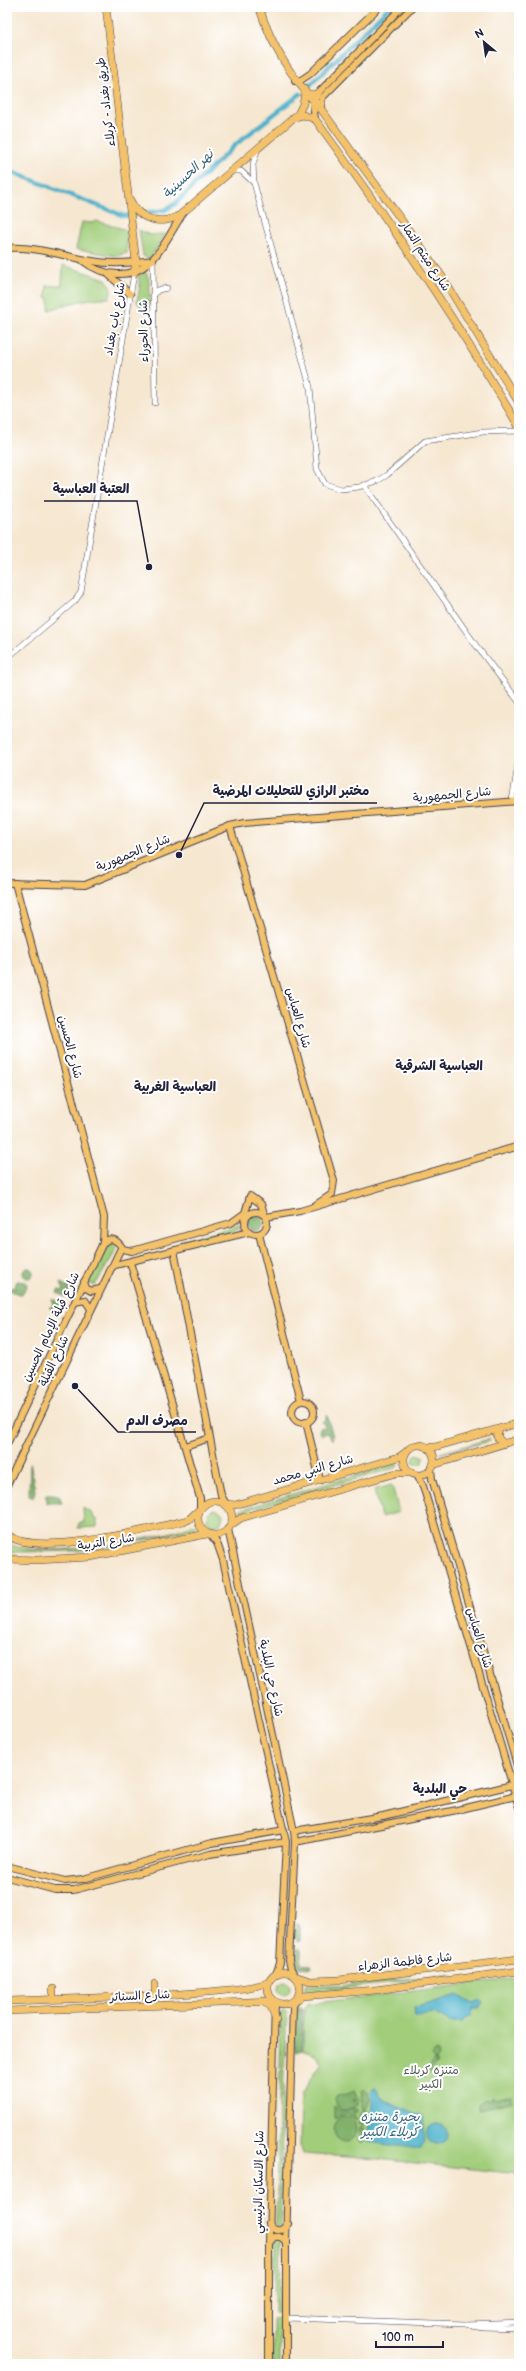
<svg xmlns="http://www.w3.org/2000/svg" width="526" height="2371" font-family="'Balsamiq Sans','Playpen Sans Arabic',sans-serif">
<rect width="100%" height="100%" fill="#fff"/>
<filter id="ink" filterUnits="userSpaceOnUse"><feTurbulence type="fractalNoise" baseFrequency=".025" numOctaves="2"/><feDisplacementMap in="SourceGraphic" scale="8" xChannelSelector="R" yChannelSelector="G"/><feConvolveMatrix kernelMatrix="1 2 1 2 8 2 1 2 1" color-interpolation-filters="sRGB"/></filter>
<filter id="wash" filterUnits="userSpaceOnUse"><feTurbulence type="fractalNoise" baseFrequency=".012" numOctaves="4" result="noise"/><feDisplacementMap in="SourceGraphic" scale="16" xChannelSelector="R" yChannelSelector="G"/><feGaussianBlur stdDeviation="0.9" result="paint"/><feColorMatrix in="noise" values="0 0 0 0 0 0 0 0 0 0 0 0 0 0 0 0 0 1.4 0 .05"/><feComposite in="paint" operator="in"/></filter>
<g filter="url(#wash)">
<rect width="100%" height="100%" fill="#f6e7d0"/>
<g fill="#a2ce7b" stroke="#62785b">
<polygon points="96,221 127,230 127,253 116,256 76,249 82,222 93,223"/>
<polygon points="139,230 150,235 165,234 150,259 143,256"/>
<path d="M63,265L106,279C111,286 113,291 109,298C89,297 68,304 49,310V298H46L47,286L62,285Z"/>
<path d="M144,271C151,275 151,300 148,307L142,308L137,302L140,285L138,276Z"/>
<polygon points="239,1225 240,1229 180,1245 179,1241"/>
<polygon points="113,1244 117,1249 95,1285 90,1284 89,1280 106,1246"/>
<polygon points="489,1439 490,1441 439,1454 440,1453"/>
<polygon points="417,1454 424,1457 423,1463 420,1465 413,1462 414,1456"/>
<polygon points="397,1463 398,1467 241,1512 239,1510"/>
<polygon points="392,1485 399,1512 381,1517 374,1490"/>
<polygon points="83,1508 93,1514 94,1519 97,1519 97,1527 78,1528 79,1523 84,1523"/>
<polygon points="215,1509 220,1511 223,1515 221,1523 217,1526 209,1523 207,1519 210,1511"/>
<path d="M194,1524L196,1528L132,1543L76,1551L7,1552L8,1543C34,1561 166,1539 194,1524Z"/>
<polygon points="452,1974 452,1976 347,1988 305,1991 305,1985 342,1985"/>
<polygon points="519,1978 519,2174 378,2159 302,2154 300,2148 301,2094 321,2065 315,2054 303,2049 304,2008 307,2004"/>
<circle cx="284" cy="1988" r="6"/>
<polygon points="284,2009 287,2012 284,2069 280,2068 281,2012"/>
<polygon points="280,2071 284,2071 283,2097 279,2097"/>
<rect x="279" y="2098" width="4" height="31"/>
<polygon points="279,2131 283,2131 282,2161 278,2161"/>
<polygon points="278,2162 282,2163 281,2196 277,2196"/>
<polygon points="277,2198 281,2198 281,2227 276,2227"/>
<polygon points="275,2236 280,2236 279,2313 274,2313"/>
<polygon points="280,2318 280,2364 273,2364 273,2319"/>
</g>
<g fill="#81b16b" stroke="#526a53">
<circle cx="256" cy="1223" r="8"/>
<circle cx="28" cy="1273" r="5"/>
<polygon points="17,1281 26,1282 27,1285 22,1295 10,1291 10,1287 16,1288 15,1286"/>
<polygon points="61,1283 70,1288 66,1297 57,1293 58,1290 64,1291"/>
<polygon points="52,1299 64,1303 58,1313 55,1309 49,1308 54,1304"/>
<polygon points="327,1415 333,1436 332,1440 328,1433 322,1435 319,1432 320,1428 326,1427 322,1422 326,1419"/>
<polygon points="30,1462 35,1491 33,1498 29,1495"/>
<polygon points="46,1495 59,1495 62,1503 46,1503"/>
<polygon points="297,1922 300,1927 300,1941 297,1942 295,1937"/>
<polygon points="298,1948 301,1950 301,1964 310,1965 311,1968 297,1967 294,1953"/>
<path d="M298,2008H302V2050L295,2052L294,2034L296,2033C294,2027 295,2017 298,2008Z"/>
<polygon points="434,2052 437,2053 438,2057 435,2060 437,2063 433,2067 432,2072 425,2075 425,2078 422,2072 430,2066 434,2059 431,2056"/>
<polygon points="365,2089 368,2092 370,2100 365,2111 367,2113 364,2126 359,2123 362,2119 360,2113 362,2110 365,2111 361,2107 363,2091"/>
<polygon points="355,2091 359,2100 353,2100 358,2104 352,2109 350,2107 349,2110 342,2110 337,2106 335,2098 337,2095 343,2094 344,2095"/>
<polygon points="512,2095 512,2102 478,2109 478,2104 485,2099 490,2101 491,2097 495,2099"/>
<polygon points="334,2106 340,2111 357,2109 357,2112 353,2112 357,2120 346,2114 334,2119"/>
<circle cx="345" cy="2129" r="12"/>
<polygon points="360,2127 364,2128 365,2141 362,2144 359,2139 362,2135 359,2132"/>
</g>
<g fill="#4bb1ca" stroke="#366a82">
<polygon points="457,1995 473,2003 480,2000 483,2003 479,2008 473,2008 472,2015 462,2022 450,2022 446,2018 438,2017 434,2014 415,2016 414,2008"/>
<path d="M374,2087L377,2088L384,2100L423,2116L425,2141L420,2149L368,2142C367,2126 375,2105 371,2092Z"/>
<circle cx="437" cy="2134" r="10"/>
</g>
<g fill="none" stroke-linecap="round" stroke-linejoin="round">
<g stroke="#4bb1ca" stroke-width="4.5">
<polyline points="307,88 389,7"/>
<polyline points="7,170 124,216 165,210 175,204 235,145 300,94"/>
</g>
</g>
</g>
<g filter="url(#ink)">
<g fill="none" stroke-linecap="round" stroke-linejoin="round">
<defs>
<g id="minor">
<polyline points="257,151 253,164 254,183 310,387 317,469 325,484 341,489 359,487 377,481 387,475 425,441 483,432 519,431"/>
<polyline points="230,171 241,171 253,182"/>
<polyline points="153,260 155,403"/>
<polyline points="154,295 158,290 167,288"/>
<polyline points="364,485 475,644 519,702"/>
<polyline points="7,658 75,601 81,592 134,273"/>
<polyline points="512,801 519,759"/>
<polyline points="286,2318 465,2324 483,2327 519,2328"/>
<polyline points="466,2324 519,2322"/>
</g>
<g id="major">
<polyline points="295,81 301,80 310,74 379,7"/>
<polyline points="321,109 322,98 412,7"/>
<polyline points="315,119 313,104 318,93 402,7"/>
<path d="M7,248C37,246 62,256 92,261C112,265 132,263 153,260"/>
<path d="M83,261C93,269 104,273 117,274C153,276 166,239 183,213"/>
<polyline points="108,274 130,294"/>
<polyline points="230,826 334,1181 332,1194 314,1206"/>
<polyline points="7,883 85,885 230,826 244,823 519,801"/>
<circle cx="256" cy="1223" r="11"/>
<polyline points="266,1217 300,1211 519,1146"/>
<polyline points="259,1234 301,1401"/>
<path d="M103,1243C111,1235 118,1241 123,1249L132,1251L231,1223L245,1213L250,1196L261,1204L265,1216"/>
<polyline points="174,1250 221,1495 226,1504"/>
<polyline points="130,1262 200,1498 200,1509"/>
<polyline points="110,1269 115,1265 249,1232"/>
<polyline points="84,1282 86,1288 91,1291 100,1289"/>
<polyline points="75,1302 85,1300 91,1309"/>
<circle cx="303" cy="1412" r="11"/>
<polyline points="306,1422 320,1480"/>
<polyline points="7,1444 103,1243 104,1217 15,883"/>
<polyline points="185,1446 210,1438"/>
<polyline points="431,1469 432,1479 519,1772"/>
<polyline points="417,1475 423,1486 519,1807"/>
<polyline points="7,1485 121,1248"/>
<polyline points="228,1529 294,1831 295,1842 289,1961 291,1969 295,1976"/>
<polyline points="211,1535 217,1543 223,1560 286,1842 280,1963 276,1974"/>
<polyline points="294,1831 383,1816 512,1785"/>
<polyline points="295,1842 457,1810 516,1796"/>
<polyline points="7,1866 65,1881 83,1879 212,1843 284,1830"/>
<polyline points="7,1877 55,1890 74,1890 210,1854 286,1842"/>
<path d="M269,2223C273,2232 283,2233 288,2224"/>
<path d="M269,2243L274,2237C280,2236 285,2238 286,2244"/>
<polyline points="269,2364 269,2243 275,2002"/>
<polyline points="286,2364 286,2244 293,2006 297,1999"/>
</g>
<g id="highway">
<polyline points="106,7 136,262 134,273"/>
<path d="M259,7C273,49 291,77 321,109L441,275L519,403"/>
<polyline points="305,93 313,95 318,93"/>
<path d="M295,117L303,115L315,119C388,219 457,321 519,427"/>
<path d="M130,200C139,220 161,226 180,215L298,114L303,104L305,93"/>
<polyline points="499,1429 497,1437 503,1443"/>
<circle cx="419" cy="1460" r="15"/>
<polyline points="428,1447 435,1447 519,1423"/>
<polyline points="433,1465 519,1439"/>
<circle cx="215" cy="1518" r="17"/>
<polyline points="226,1504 235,1505 399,1457 406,1452"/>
<polyline points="231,1525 241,1518 396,1473 412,1473"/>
<path d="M7,1534C33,1559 154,1528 188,1520L200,1509"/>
<polyline points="7,1559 37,1560 90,1557 207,1534"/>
<circle cx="284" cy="1988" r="16"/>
<polyline points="295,1976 310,1981 339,1980 519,1959"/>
<polyline points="155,1984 155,1995"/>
<polyline points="53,1989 53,1999"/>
<polyline points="297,1999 303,1996 375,1990 519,1971"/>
<path d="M7,2001C44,1999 252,1996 270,1981"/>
<polyline points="261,2001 271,2006 276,2020"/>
<polyline points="7,2011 274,2001"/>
</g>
</defs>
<use href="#minor" stroke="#424051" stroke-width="6"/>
<use href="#major" stroke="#424051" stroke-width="8"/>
<use href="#highway" stroke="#424051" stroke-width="8"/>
<use href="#minor" stroke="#fff" stroke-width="5"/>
<use href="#major" stroke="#f3c26a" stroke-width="6"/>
<use href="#highway" stroke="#f3c26a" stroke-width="7"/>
</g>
</g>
<g text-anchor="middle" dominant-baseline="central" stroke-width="4" stroke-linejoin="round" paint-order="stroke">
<g font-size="12" fill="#22223b" stroke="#fff">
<text transform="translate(106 102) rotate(-97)">طريق بغداد - كربلاء</text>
<text transform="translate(425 256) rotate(57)">شارع ميثم التمار</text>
<text transform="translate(115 319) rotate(-80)">شارع باب بغداد</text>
<text transform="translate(144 331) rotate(-91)">شارع الحوراء</text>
<text transform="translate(452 795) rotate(-5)">شارع الجمهورية</text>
<text transform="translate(133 853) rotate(-22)">شارع الجمهورية</text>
<text transform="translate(298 1018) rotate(74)">شارع العباس</text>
<text transform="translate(70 1047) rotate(75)">شارع الحسين</text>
<text transform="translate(51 1327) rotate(-65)">شارع قبلة الإمام الحسين</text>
<text transform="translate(54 1361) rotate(-65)">شارع القبلة</text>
<text transform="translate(313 1470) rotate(-16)">شارع النبي محمد</text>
<text transform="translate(106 1542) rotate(-9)">شارع التربية</text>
<text transform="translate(479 1638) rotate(73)">شارع العباس</text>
<text transform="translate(271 1678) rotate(78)">شارع حي البلدية</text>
<text transform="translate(405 1962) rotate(-6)">شارع فاطمة الزهراء</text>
<text transform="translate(140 1996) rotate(-3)">شارع السناتر</text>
<text transform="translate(259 2182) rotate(-89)">شارع الاسكان الرئيسي</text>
</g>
<g font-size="12" fill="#4f5e51" stroke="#fff">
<text x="431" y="2070">متنزه كربلاء<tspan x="431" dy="14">الكبير</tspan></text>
</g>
<g font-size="13" font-style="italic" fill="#34627b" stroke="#fff">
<text transform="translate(188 174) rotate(-43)">نهر الحسينية</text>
<text x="390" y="2117">بحيرة متنزه<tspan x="390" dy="15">كربلاء الكبير</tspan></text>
</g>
<g font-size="13" font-weight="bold" fill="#22223b" stroke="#fff">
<text x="439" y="1066">العباسية الشرقية</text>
<text x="175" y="1087">العباسية الغربية</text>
<text x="440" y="1789">حي البلدية</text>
</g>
</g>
<path fill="none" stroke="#22223b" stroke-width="1.5" d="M149 567L137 501H44M179 855L204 803H377M75 1386L118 1432H196"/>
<g fill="#22223b" stroke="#fff" stroke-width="1.5">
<circle cx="149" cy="567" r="4"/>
<circle cx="179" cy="855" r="4"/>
<circle cx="75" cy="1386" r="4"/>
</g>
<g font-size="13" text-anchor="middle" font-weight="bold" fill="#22223b" stroke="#fff" stroke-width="4" stroke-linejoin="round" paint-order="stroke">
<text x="91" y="493">العتبة العباسية</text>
<text x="291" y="795">مختبر الرازي للتحليلات المرضية</text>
<text x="157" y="1425">مصرف الدم</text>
</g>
<rect width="526" height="2371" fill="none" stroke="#fff" stroke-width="24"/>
<g transform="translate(484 42) rotate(331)" stroke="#ffffff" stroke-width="3" paint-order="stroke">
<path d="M0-3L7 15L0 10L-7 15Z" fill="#22223b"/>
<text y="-6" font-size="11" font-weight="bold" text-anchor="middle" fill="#22223b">N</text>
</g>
<path d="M376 2341v6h67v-6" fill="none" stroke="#22223b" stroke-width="2"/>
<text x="382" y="2341" font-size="12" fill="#22223b" stroke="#ffffff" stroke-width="3" paint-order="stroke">100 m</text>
</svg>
